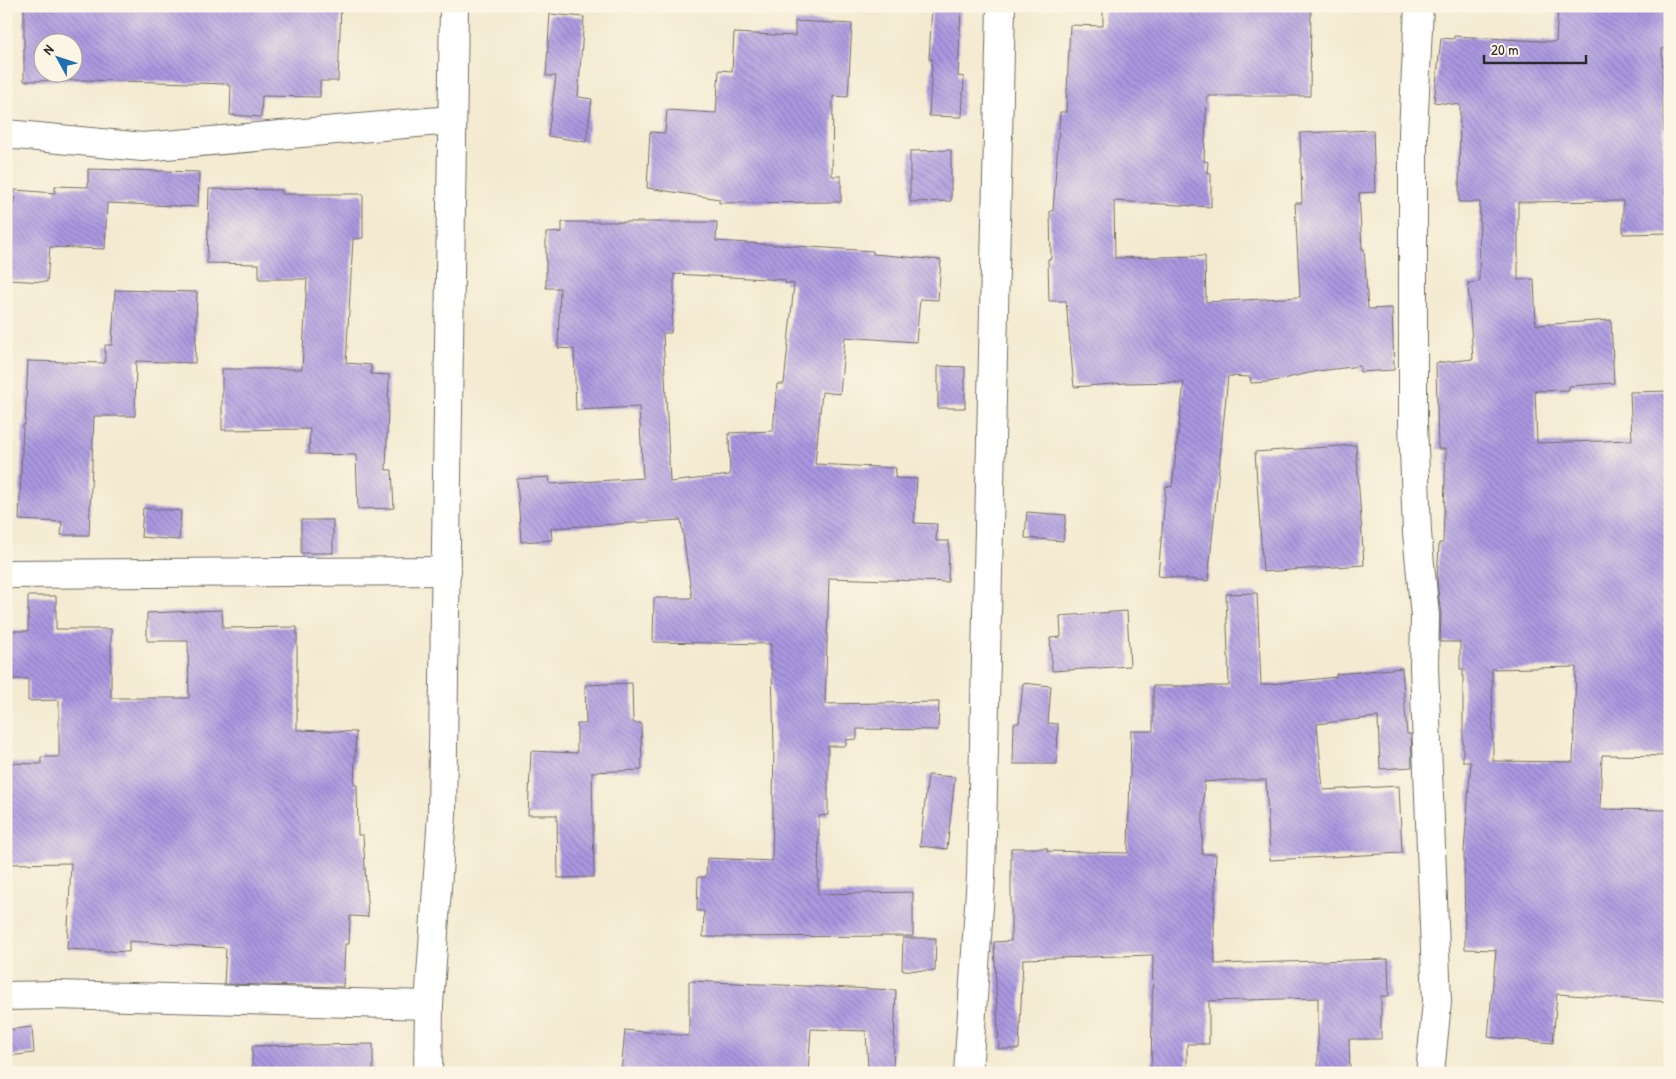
<svg xmlns="http://www.w3.org/2000/svg" width="1676" height="1079" font-family="'Patrick Hand',sans-serif">
<defs>
<pattern id="building-back-hatch" width="6" height="6" patternUnits="userSpaceOnUse" patternTransform="scale(1.25)"><rect width="6" height="6" fill="#aa98e1"/><path d="M-1 5l2 2M0 0l6 6M5-1l2 2" fill="none" stroke="#8b7cb7"/></pattern>
</defs>
<rect width="100%" height="100%" fill="#fcf5e5"/>
<filter id="ink" filterUnits="userSpaceOnUse"><feTurbulence type="fractalNoise" baseFrequency=".02" numOctaves="2"/><feDisplacementMap in="SourceGraphic" scale="10" xChannelSelector="R" yChannelSelector="G"/><feConvolveMatrix kernelMatrix="1 2 1 2 8 2 1 2 1" color-interpolation-filters="sRGB"/></filter>
<filter id="wash" filterUnits="userSpaceOnUse"><feTurbulence type="fractalNoise" baseFrequency=".0096" numOctaves="4" result="noise"/><feDisplacementMap in="SourceGraphic" scale="20" xChannelSelector="R" yChannelSelector="G"/><feGaussianBlur stdDeviation="1.12" result="paint"/><feColorMatrix in="noise" values="0 0 0 0 0 0 0 0 0 0 0 0 0 0 0 0 0 1.4 0 .05"/><feComposite in="paint" operator="in"/></filter>
<g filter="url(#wash)">
<rect width="100%" height="100%" fill="#f4ead1"/>
<g id="blocks">
<g fill="url(#building-back-hatch)" fill-rule="evenodd">
<path d="M24,6H341L338,81H320V97L262,96L261,117L230,115L231,86H228V84L86,80L24,81ZM42,42H72V72H42Z"/>
<polygon points="932,6 961,6 958,76 964,77 962,117 929,116 932,59 929,59"/>
<polygon points="1103,6 1311,6 1310,96 1207,96 1204,161 1208,162 1207,173 1211,173 1211,207 1114,201 1115,258 1205,256 1206,302 1300,297 1295,203 1302,203 1300,133 1373,130 1375,192 1359,193 1362,249 1364,249 1368,309 1392,308 1394,370 1360,372 1360,366 1318,371 1269,382 1251,383 1250,377 1228,376 1208,581 1158,576 1166,486 1172,487 1184,382 1125,383 1074,387 1066,301 1049,301 1048,259 1051,259 1050,211 1053,211 1060,112 1066,112 1070,25 1103,26"/>
<path d="M1558,6H1670V48L1662,49L1665,195H1670V233L1623,234V201L1518,202V280L1534,279L1536,325L1611,320L1614,383L1569,386V390L1535,391L1537,443L1632,440L1630,392L1670,391V756L1602,755L1600,809L1670,810V1002L1557,994L1553,1043L1488,1037L1496,950L1465,949L1464,851L1471,762H1463V669H1460V642H1440L1441,615L1437,582L1439,543H1443L1446,449H1438L1436,363L1473,359L1468,283L1479,282L1480,202H1459L1460,105L1434,102L1441,38L1454,39V36L1556,42ZM1576,667L1573,762L1493,761L1492,669Z"/>
<polygon points="550,14 584,17 578,97 592,99 586,142 548,136 556,76 546,76"/>
<polygon points="795,21 852,24 848,97 833,96 832,176 841,176 841,202 719,203 719,199 647,188 650,132 665,133 667,110 716,113 719,70 732,71 734,33 795,36"/>
<polygon points="951,150 951,201 910,202 910,151"/>
<polygon points="88,169 199,172 198,207 107,203 105,249 50,247 47,282 6,280 6,204 14,204 15,190 55,193 55,186 88,187"/>
<polygon points="209,189 282,190 282,194 363,194 363,238 353,239 346,363 371,365 371,374 389,375 386,470 392,470 394,508 358,509 356,455 309,454 310,429 222,430 222,369 302,369 307,279 259,279 259,264 207,263"/>
<path d="M562,222H717L716,241L873,251V254L941,260L938,300L920,299L916,342L845,337L840,394L822,392L815,464L896,468L895,478L917,479L914,523L937,524L936,541H949L948,582L829,578L825,704L939,702L938,730L857,729V739L846,740V746H828V815L819,816L818,894L913,892V936L703,937L704,911H697L698,877H706L707,858L772,861L774,746L772,669H771V644L653,642L654,598H692L681,520L551,528L552,540L521,542L517,479L549,477L550,484L643,478L639,407L576,410L574,349L558,348L560,288H546V233L562,232ZM674,274L785,280V283L794,284L784,384H777L773,431L729,433L730,475L670,482L663,333H671L674,298Z"/>
<polygon points="115,290 197,292 195,363 136,361 135,416 94,416 89,535 61,535 62,522 19,520 23,425 25,425 28,361 105,363 105,345 112,345"/>
<polygon points="938,366 965,367 965,408 938,408"/>
<polygon points="1356,445 1364,565 1263,572 1255,452"/>
<polygon points="143,508 181,511 179,540 141,537"/>
<polygon points="1027,512 1066,515 1063,541 1025,538"/>
<rect x="301" y="520" width="32" height="33"/>
<polygon points="1257,593 1261,685 1336,677 1336,674 1402,668 1407,734 1411,734 1412,767 1380,769 1378,717 1317,724 1323,790 1399,786 1402,853 1270,860 1266,780 1229,780 1204,782 1202,854 1216,854 1214,927 1215,964 1388,959 1389,996 1381,996 1381,1039 1349,1039 1350,1073 1318,1073 1318,998 1209,1001 1209,1044 1187,1044 1187,1073 1151,1073 1153,955 1023,959 1019,1049 999,1049 994,942 1011,941 1011,848 1047,848 1047,851 1128,853 1131,731 1153,731 1153,686 1229,686 1226,594"/>
<polygon points="28,596 56,596 56,629 111,629 111,698 189,698 188,641 147,641 147,613 222,610 223,628 297,627 297,730 356,732 354,785 357,785 358,835 363,835 368,917 350,916 349,944 345,944 343,987 224,984 226,948 129,941 129,952 67,949 71,863 6,864 7,763 41,764 41,757 59,757 59,700 28,701 28,679 6,679 6,631 28,631"/>
<polygon points="1127,611 1130,666 1052,671 1050,638 1061,637 1060,616"/>
<polygon points="632,683 633,723 641,723 642,770 592,772 594,877 558,878 557,815 528,815 531,751 577,753 577,724 586,724 585,685"/>
<polygon points="1023,683 1051,686 1048,723 1058,724 1057,764 1013,764 1014,723 1019,723"/>
<polygon points="928,775 955,777 947,849 920,846"/>
<polygon points="903,938 936,938 935,971 902,970"/>
<polygon points="689,981 896,990 893,1070 868,1068 866,1031 811,1029 808,1073 621,1073 625,1030 689,1036"/>
<polygon points="32,1027 34,1053 8,1056 6,1030"/>
<polygon points="373,1044 373,1073 252,1073 252,1046"/>
</g>
</g>
</g>
<g filter="url(#ink)">
<use href="#blocks" fill-opacity="0" stroke="#716e65" stroke-width="1"/>
<g fill="none" stroke-linecap="round" stroke-linejoin="round">
<defs>
<g id="minor">
<polyline points="1419,6 1413,133 1413,422 1417,533 1425,616 1424,667 1437,1002 1430,1073"/>
<polyline points="6,134 143,147 451,120"/>
<polyline points="6,574 447,571"/>
<polyline points="6,996 56,995 429,1005"/>
<polyline points="428,1073 429,1005 442,815 454,6"/>
<polyline points="968,1073 981,876 1001,6"/>
</g>
</defs>
<use href="#minor" stroke="#716e65" stroke-width="30"/>
<use href="#minor" stroke="#fff" stroke-width="28"/>
</g>
</g>
<rect width="1676" height="1079" fill="none" stroke="#fcf5e5" stroke-width="25"/>
<g transform="translate(58 58) rotate(310)"><circle r="24" fill="#fcf5e5" stroke="#a8a49b"/>
<path d="M0-4L9 19L0 12L-9 19Z" fill="#1f6fb2"/>
<text y="-8" font-size="14" font-weight="bold" text-anchor="middle" fill="#2b2b2b">N</text>
</g>
<path d="M1484 55v8h102v-8" fill="none" stroke="#2b2b2b" stroke-width="2.5"/>
<text x="1491" y="55" font-size="15" fill="#2b2b2b" stroke="#fcf5e5" stroke-width="4" paint-order="stroke">20 m</text>
</svg>
